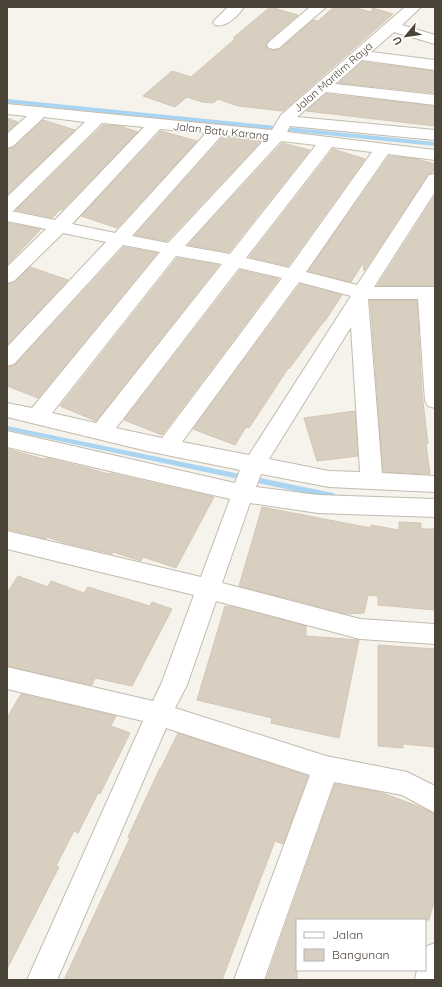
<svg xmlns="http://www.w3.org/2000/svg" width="442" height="987" font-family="Quicksand,sans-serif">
<rect width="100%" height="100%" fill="#f6f3ec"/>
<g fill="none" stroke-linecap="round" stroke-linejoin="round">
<g fill="#a9d4f2" fill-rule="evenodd">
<polygon points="7,99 435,142 435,146 7,103"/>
<polygon points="7,426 333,493 335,494 337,496 335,498 333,499 7,430"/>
</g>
</g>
<g fill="#d8cfc1" stroke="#d3c7b4">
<polygon points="270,7 298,15 268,41 266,46 269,49 274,50 280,49 313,20 318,21 334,7 354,7 370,12 373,8 393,14 283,111 238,106 218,99 213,103 202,102 187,97 175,107 143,96 172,71 191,77 235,39 233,38"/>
<polygon points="362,62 435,71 435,93 339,83"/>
<polygon points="326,94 435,106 435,126 306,111"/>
<polygon points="7,118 18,122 7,132"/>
<polygon points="43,120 75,130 7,195 7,149 14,147"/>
<polygon points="103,125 120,126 138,132 62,210 60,210 52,218 16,210"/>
<polygon points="161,131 197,141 117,228 81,216"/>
<polygon points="229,137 262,140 167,241 135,235 222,138 227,139"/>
<polygon points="282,143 310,150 229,252 188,245"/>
<polygon points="333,149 365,159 288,266 249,257"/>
<polygon points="389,156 417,159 435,164 435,169 432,173 428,174 364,271 363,263 351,282 308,271"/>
<polygon points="434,197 435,197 435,286 377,286"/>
<polygon points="7,223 41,229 7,265"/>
<polygon points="124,247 157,253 38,398 7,386 7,367 15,365"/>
<polygon points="177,258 219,265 96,421 60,406"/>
<polygon points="30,267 68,280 7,345 7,284 15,282"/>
<polygon points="240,270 279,279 162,435 124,420"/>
<polygon points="300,284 342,295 325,321 324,321 289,369 289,367 249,428 246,427 235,445 193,429"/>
<polygon points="370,300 417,300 422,393 428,444 426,444 430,474 383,472"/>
<polygon points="355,411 358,456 317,461 304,418"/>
<polygon points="7,449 44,459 46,458 84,467 109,474 110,473 214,497 176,568 143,557 141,561 113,552 112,554 65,543 47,537 46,539 7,529"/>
<polygon points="262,507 371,528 371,525 399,530 399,522 421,523 421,529 435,529 435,610 378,605 378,596 368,595 364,613 347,614 239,586"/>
<polygon points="18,576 48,587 51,581 84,593 88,587 150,606 152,602 172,609 132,686 95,678 92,685 7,666 7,593"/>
<polygon points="225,606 233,607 306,626 306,636 359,640 339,738 271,723 272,718 197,700"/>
<polygon points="378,645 435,649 435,747 403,744 403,748 378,746"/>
<polygon points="21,694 116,716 111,726 130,733 100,794 98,793 78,833 74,831 56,866 59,867 7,969 7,718"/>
<polygon points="178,733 308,776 283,844 275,841 225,972 222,980 64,980 130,838 128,837 160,768 161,768"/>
<polygon points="335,784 380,792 420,807 435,814 435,898 429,920 297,920 297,980 266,980"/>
</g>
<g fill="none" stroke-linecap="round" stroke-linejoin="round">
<defs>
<g id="minor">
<path d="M228,7H244C238,16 226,28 215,25L213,22Z"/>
<polygon points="310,7 326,7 279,48 274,49 269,48 267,45 269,42"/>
<path d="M405,7H421L402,25L435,35V44L394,32L371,52L435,60V70L362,60L335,84L435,95V105L326,92L297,117L435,130V140L290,126L287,132L435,150V160L388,154L306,272L357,285L429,175L435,174V192L374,287H435V408L428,406L425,401L418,299H368L382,473L435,476V492L329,487L261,474L256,487L318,495L435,499V517L318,513L250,503L222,583L360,619L435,624V644L360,639L216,601L187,685L175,708L326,756L407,772L435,786V813L402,795L334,782L264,980H234L310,775L166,728L57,980H27L143,721L7,689V667L153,701L162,682L194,595L7,549V531L201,577L230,499L7,447V431L235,483L240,470L147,451L7,417V403L32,408L160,252L123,245L14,364L7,366V347L106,242L63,233L14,281L7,283V267L46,229L7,221V197L85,122L44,117L13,146L7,148V134L27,116L7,114V104L272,130L281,115ZM102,123L144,127L55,220L11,211H13ZM160,129L206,133L115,233L72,224ZM222,135L265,139L168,243L132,236ZM281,141L316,145L230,254L185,246ZM332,147L372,152L289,268L246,258ZM176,256L222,264L96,423L52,413ZM239,268L282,278L162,438L116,428ZM299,282L351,296L249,455L182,442ZM351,327L360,472L329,471L269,459Z"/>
<polygon points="435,943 435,980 415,980 417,970 425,970 425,947"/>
</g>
</defs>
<use href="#minor" stroke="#c2bbae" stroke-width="2"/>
<use href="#minor" fill="#fff" fill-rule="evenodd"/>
</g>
<g text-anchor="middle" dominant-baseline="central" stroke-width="3" stroke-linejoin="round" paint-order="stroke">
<g font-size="11" fill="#4b4439" stroke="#fff">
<text transform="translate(333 77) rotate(-41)">Jalan Maritim Raya</text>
<text transform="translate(221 131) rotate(6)">Jalan Batu Karang</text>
</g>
</g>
<rect width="442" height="987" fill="none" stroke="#4b4439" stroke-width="16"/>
<rect x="296" y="919" width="130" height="52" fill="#ffffff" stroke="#b7b4b0"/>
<rect x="304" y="932" width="20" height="6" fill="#ffffff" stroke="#b7b4b0"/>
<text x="332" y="939" font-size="12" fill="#4b4439">Jalan</text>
<rect x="304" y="949" width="20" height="12" fill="#d8cfc1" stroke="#b7b4b0"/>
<text x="332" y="959" font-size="12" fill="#4b4439">Bangunan</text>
<g transform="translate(406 36) rotate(241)" stroke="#ffffff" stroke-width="3" paint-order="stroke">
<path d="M0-3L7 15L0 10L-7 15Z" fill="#4b4439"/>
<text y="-6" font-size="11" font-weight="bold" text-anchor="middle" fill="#4b4439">U</text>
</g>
</svg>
